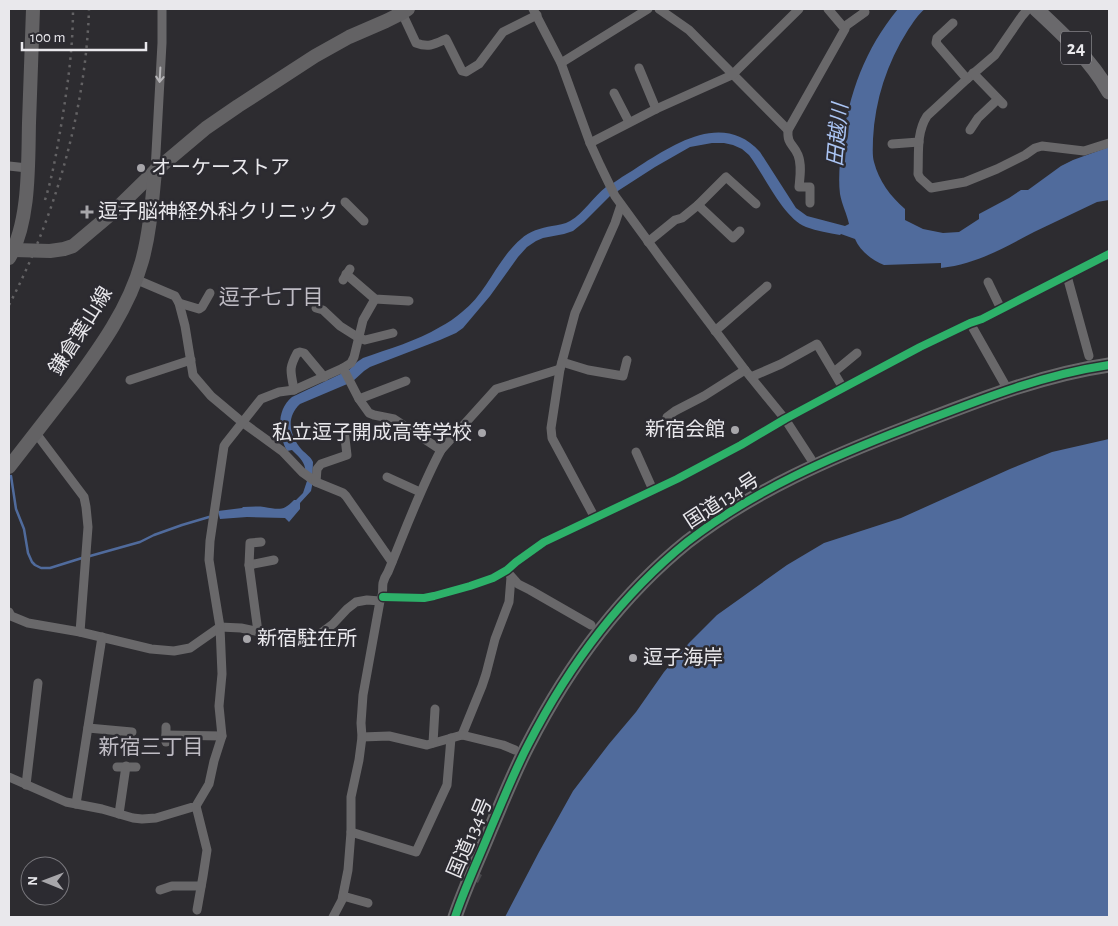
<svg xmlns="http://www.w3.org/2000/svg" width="1118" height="926" font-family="'Alegreya Sans','Noto Sans JP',sans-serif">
<rect width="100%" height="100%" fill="#2d2c30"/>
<g fill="#506b9c">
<path d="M898,9H925C918,14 913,23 908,30C887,63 875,100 873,139C873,146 872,155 874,162C879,181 890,196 905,209V220L923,229L943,233L959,232L979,219V214L1009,198L1021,190H1028L1061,166L1073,160L1109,147V200L1097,202C1076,212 1055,222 1034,232C1003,248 977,264 941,268V263L884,265C873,261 860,251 855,239L841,234L840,235C829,233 817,231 806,227C783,218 765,176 749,155L742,149L733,145L724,143H712L690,147L655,167L610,196L584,222L573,231L564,234L543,238L536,241L527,247L518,257L490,296L463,328L456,333L440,340L370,367L364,371L352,382L300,404C285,418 290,436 302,450C306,454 311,457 313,462L312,486L311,491L300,503V509L289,522L285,518L247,517L220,519L218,511L242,508L243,507C250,507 257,506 264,507C278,509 283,512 294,500H296L303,493L307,481C304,476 306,474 305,468C304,461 297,455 292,450L287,451C278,434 276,410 292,397L349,370L357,362L363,358C388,349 417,341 440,327C448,323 455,318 462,312C487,293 497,259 521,239C529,231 541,228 552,226C558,225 565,224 570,221C584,213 593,197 606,187C611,184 617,181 622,177C629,173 636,168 644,163C679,141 725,113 760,152L796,208L807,216L845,226L849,224C847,214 842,205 840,194C838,178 840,161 842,145C849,93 865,49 898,9Z"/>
<polygon points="1109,439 1109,917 505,917 539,852 573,791 609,744 636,712 664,672 689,643 717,615 787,565 824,543 901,518 1010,469 1052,452"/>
</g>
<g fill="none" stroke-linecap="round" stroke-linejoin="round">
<g stroke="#506b9c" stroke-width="2.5">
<polyline points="11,476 16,509 24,529 28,553 32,562 35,565 41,568 50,568 82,558"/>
<polyline points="90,556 140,542 154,535 182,525 209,517"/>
</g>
<polyline stroke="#49484c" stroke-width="9" stroke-dasharray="9 4.5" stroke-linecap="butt" points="462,870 480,879"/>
<g stroke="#69686a" stroke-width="9">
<polyline points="533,9 561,63 590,143 600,165 615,196 661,259 745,370 785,419 811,459"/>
<polyline points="659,9 689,30 788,130"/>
<path d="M1028,9L1022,16L995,55L967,79L927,116C916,133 919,154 918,174L920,178L931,188L965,182L997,169L1025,155L1035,148L1042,146L1084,151L1109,143"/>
<path d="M402,13L416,43C429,48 435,44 446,39L462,71L466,72L479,64L503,32L537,15"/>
<polyline points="953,23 937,38 936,43 967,79"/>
<polyline points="844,27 865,12"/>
<polyline points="561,63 648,9"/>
<polyline points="639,68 656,109"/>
<polyline points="973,73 1003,104"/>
<polyline points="614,93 629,122"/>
<polyline points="970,130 978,118 998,99"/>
<polyline points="590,143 656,109 732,75 799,9"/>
<polyline points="892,144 919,142"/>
<polyline points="9,166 27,168"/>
<polyline points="155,171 162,43 162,9"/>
<polyline points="345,202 364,221"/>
<path d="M810,203V187H799C800,177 802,165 798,155C793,143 787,145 788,130L845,29L828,9"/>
<polyline points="698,205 726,177 756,204"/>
<polyline points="648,242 675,220 682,218 698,205 733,238 740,231"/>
<polyline points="346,274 375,299 409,301"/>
<polyline points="1067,276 1089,356"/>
<polyline points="135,279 175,296 179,303 185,326 193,375 211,396 242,422 282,451 302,472 316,482 343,493 346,496 392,562"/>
<polyline points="343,280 350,269"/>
<polyline points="988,282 1001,309"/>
<polyline points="179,303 199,309 202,307 210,293"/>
<polyline points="316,308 323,310 340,326 359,338 365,340 393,333"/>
<polyline points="970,323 1008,390"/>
<polyline points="715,331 767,286"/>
<polyline points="562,362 588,370 623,376 627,360"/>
<polyline points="834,372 857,353"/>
<polyline points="751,377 781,364 817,344 843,388"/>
<polyline points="130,380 191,360"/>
<path d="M294,390C291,371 288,370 297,353L300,352L304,353L324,377"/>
<polyline points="359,399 406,381"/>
<polyline points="667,417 675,411 704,396 745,370"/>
<polyline points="35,432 84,497 86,507 88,527 80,632"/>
<polyline points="441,450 496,389 560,369"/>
<polyline points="636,452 653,490"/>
<polyline points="387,477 420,492"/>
<polyline points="316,482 317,469 321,464 347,455 344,430"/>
<polyline points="595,518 552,438 551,428 560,369 575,313 615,223 621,205"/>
<polyline points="249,565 274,560"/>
<polyline points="510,575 518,584 530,590 591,625"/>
<polyline points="383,597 424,598 434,596 470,586 493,578 507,570 516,562 544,542 677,479 741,445 785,419 920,347 970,323 982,319 1109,254"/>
<polyline points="9,612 11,616 28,623 80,632 151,649 174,651 190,648 220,627 241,628 294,639 308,639 317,636 333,624 347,609 356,602 367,600 380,601"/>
<polyline points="258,632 249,565 250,543 261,542"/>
<polyline points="166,727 166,742"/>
<polyline points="88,728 132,732"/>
<polyline points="166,735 222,736"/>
<polyline points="462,735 482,686 486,674 495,639 509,602 511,577"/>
<polyline points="362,737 389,736 427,745 462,735 503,745 515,750"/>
<polyline points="433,743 435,709"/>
<polyline points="117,767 136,767"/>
<polyline points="9,777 66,802 102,809 133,818 142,819 156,818 196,806 209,784 214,761 222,736 219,706 222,674 220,627 209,560 210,541 224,446 226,443 261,399 279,392 294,390 343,368 351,363 354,357 363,320 375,299"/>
<polyline points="26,785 38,683"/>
<polyline points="76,804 102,637"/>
<polyline points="196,806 207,850 203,876 197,910"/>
<polyline points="119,814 126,766"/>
<polyline points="351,832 416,852 447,785 451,738"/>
<polyline points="160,890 172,886 201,886"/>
<polyline points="343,896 368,903"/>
<path d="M333,917L342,900L348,870L351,832V797L359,760L362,737L361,723L363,695L380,601C384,595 382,589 383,583C384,579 386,575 388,572C405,531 420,489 441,450L394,419L374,415L369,413L359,399L343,368"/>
</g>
<g stroke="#636264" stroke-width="14">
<polyline points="14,250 50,251 64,249 73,246 111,214 155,171 206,128 238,106 315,56 349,37 386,21 402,13 408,9"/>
<path d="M9,258C30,222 28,164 29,123C30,85 32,47 33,9"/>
<path d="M9,467C30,440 51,413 72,386C100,348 129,308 142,261C150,232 152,201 155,171"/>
</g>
<path stroke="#6a696c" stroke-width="15" d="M1036,9C1063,34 1091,60 1109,92"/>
<path stroke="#68686a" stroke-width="15" d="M455,917C465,887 479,858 491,828C503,800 514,772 528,745C568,667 619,597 687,542C754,490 831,457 909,427C974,402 1040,375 1109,365"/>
<g stroke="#636264" stroke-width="2.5" stroke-dasharray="2.5 5" stroke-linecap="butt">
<path d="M45,200C52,178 56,155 60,132C67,91 73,50 73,9"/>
<path d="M9,305C55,217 86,109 89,9"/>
</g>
<defs>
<g id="cycleway">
<polyline points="383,597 424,598 434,596 470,586 493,578 507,570 516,562 544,542 677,479 741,445 785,419 920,347 970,323 982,319 1109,254"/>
<path d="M455,917C465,887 479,858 491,828C503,800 514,772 528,745C568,667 619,597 687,542C754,490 831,457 909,427C974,402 1040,375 1109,365"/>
</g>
</defs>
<use href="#cycleway" stroke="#2c2b31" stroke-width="11"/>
<use href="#cycleway" stroke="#2db169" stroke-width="8"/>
</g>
<defs><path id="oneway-shaft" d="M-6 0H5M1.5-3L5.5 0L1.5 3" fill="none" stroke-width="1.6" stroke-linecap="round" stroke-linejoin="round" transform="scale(1.25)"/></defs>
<use stroke="#b6b5b8" href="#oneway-shaft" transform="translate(160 75) rotate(93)"/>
<g fill="#a7a6aa" stroke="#2c2b31" stroke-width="2">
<circle cx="141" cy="168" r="5"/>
<path d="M84.5 204.5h5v5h5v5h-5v5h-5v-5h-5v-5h5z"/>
<circle cx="735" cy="430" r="5"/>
<circle cx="482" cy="433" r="5"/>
<circle cx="247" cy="639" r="5"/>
<circle cx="633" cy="658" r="5"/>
</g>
<g text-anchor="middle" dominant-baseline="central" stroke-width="5" stroke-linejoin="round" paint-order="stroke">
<rect fill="#2c2b31" stroke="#b0afb4" stroke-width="1" x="1061" y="31.5" width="30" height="33" rx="4"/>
<g font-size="19" font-weight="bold" fill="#e9e8ec">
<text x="1076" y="48">24</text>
</g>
<g font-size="20" fill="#e9e8ec" stroke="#2c2b31" text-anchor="start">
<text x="151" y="168">オーケーストア</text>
<text x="98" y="212">逗子脳神経外科クリニック</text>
<text x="725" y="430" text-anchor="end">新宿会館</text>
<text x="472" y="433" text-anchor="end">私立逗子開成高等学校</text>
<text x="257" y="639">新宿駐在所</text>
<text x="643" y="658">逗子海岸</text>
</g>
<g font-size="20" fill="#e9e8ec" stroke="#2c2b31">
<text transform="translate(81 331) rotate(-58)">鎌倉葉山線</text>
<text transform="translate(722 501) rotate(-33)">国道134号</text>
<text transform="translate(470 838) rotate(-67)">国道134号</text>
</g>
<g font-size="21" font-style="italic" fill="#abc5f4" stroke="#2c2b31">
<text transform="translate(838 135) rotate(-85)">田越川</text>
</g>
<g font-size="21" fill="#bfbcc4" stroke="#2c2b31">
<text x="271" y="297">逗子七丁目</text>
<text x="151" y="747">新宿三丁目</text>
</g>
</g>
<rect width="1118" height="926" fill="none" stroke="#e9e8ec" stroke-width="20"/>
<g transform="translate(45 881) rotate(271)"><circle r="24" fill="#2c2b31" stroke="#78777c"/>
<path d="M0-4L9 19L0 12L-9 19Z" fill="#a7a6aa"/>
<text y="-8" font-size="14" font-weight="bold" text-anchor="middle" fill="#e9e8ec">N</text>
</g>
<path d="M22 42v8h124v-8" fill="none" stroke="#e9e8ec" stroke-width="2.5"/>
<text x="30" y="42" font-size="15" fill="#e9e8ec" stroke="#2c2b31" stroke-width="4" paint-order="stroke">100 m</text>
</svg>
